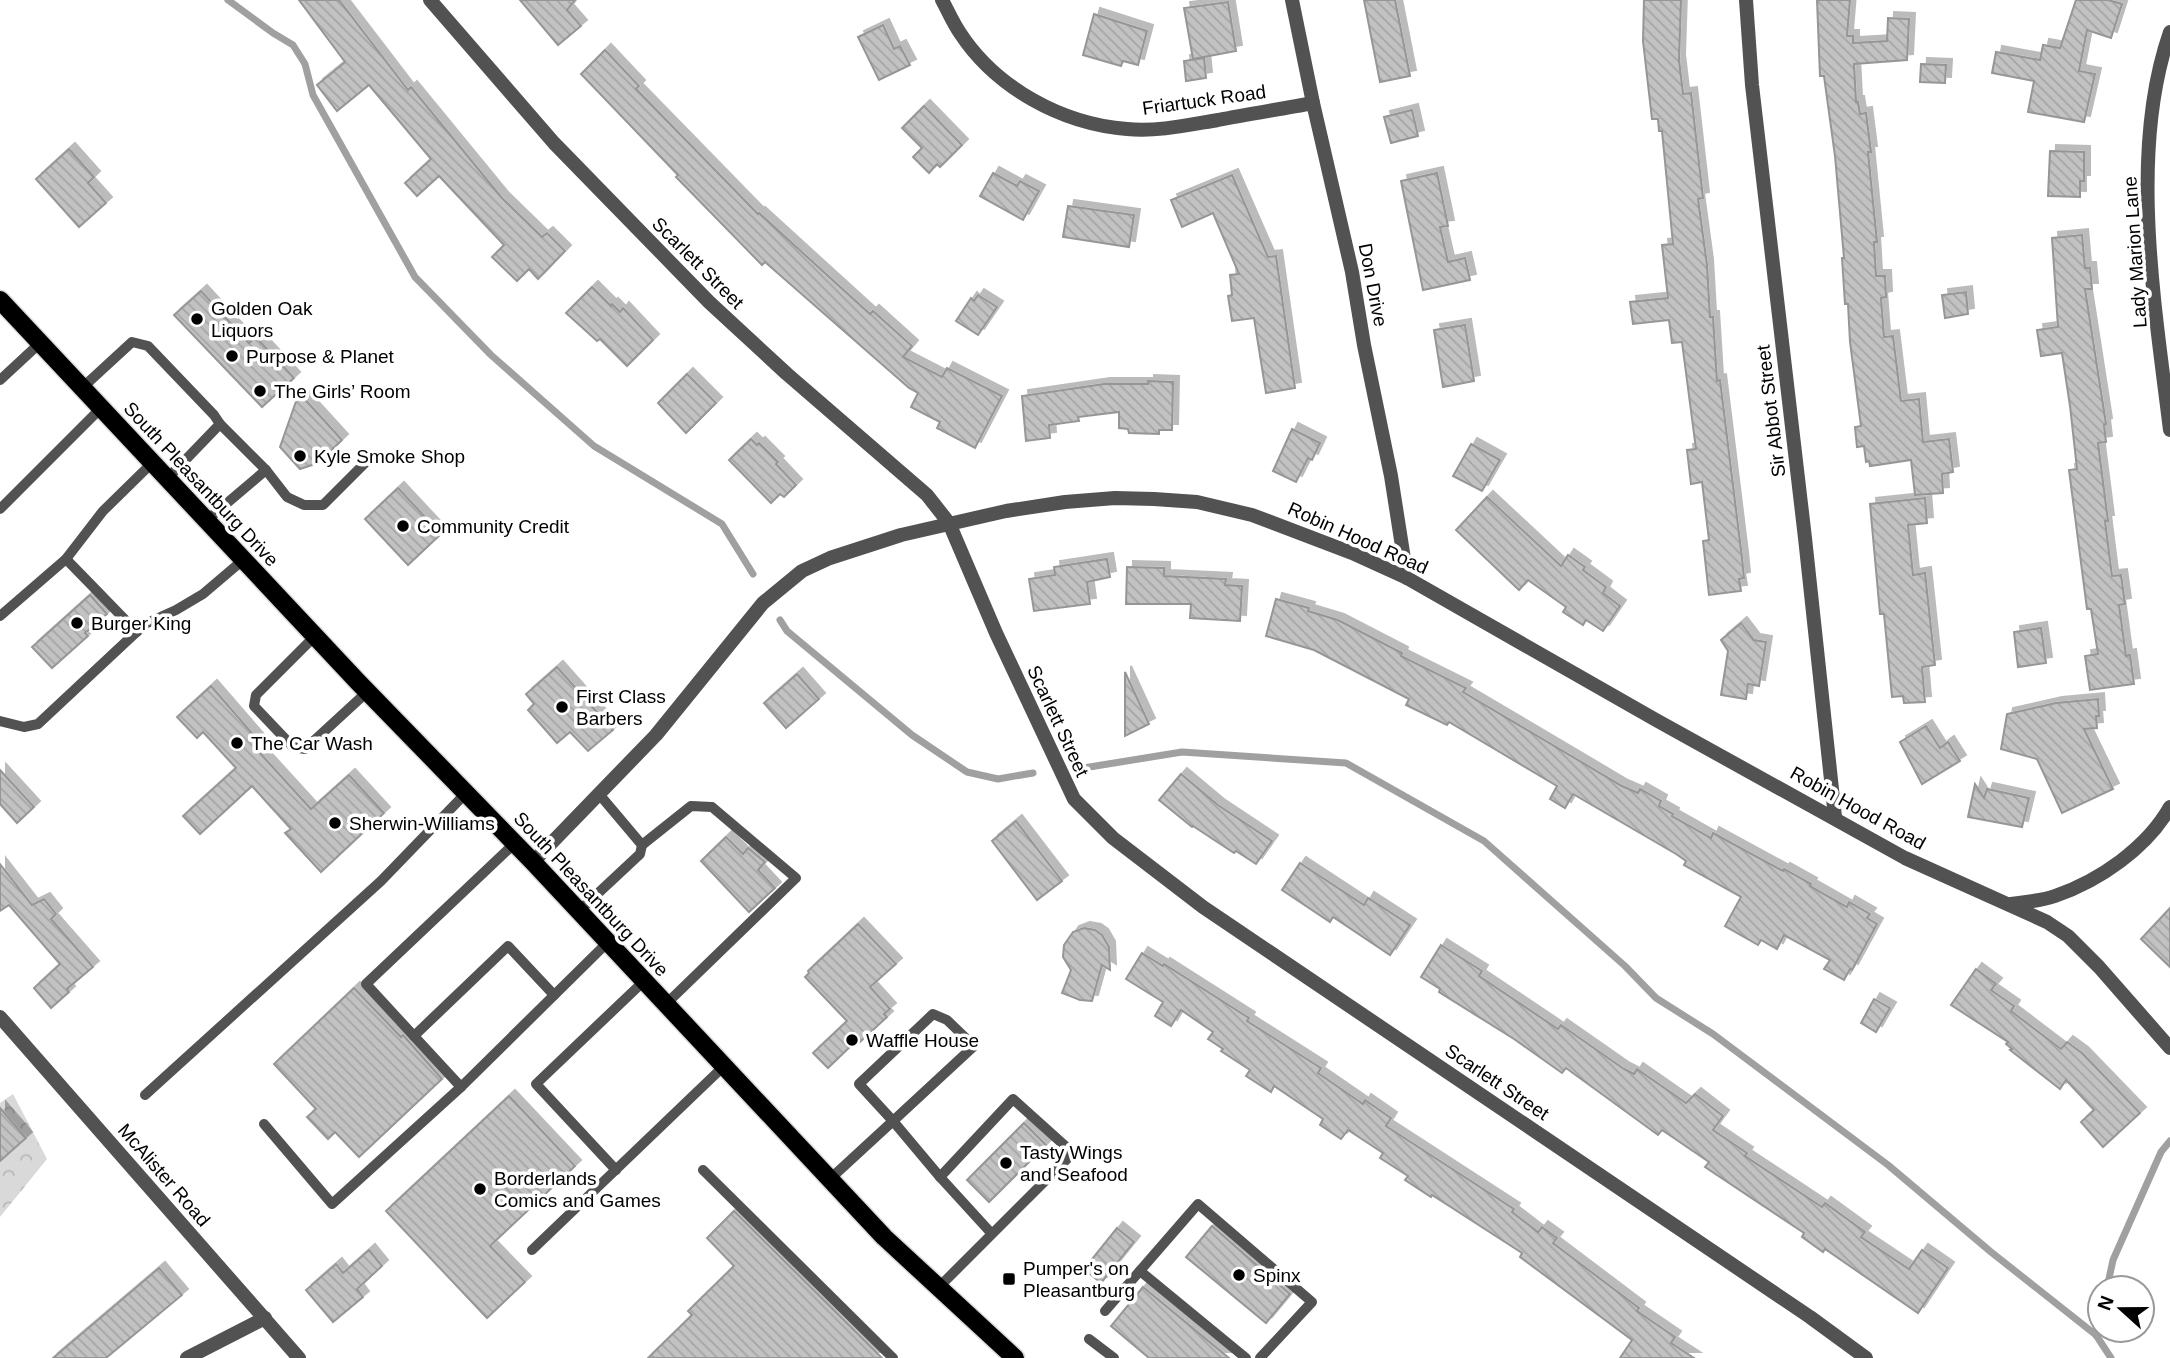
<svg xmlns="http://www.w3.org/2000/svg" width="2170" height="1358" font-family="Arial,sans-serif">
<defs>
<pattern id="forest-crowns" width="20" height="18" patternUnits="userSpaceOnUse" patternTransform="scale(1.75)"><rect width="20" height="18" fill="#d9d9d9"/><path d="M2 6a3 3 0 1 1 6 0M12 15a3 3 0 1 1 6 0" fill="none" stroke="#b8b8b8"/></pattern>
<pattern id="building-back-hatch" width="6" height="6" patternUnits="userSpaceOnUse" patternTransform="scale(1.75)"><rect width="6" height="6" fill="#c2c2c2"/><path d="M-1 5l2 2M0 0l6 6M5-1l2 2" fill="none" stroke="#a5a5a5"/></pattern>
<filter id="shadow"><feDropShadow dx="6" dy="-6" stdDeviation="0" flood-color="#0004"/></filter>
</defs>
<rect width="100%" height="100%" fill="#fff"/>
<polygon fill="url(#forest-crowns)" points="13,1094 47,1159 0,1217 0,1103"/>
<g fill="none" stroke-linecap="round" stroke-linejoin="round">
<g stroke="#a0a0a0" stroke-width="7">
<polyline points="228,0 273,33 293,45 305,64 313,95 415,277 491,355 594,446 722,524 753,574"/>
<polyline points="780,620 787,631 912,735 967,772 998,779 1033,773"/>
<polyline points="1077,769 1182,752 1346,763 1484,841 1625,966 1656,998 1713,1034 1888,1165 1991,1252 2096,1335 2111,1358"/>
<polyline points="2107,1288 2113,1260 2161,1152 2170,1141"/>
<polyline points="2096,1335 2100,1318"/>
</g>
</g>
<g fill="url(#building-back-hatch)" stroke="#969696" stroke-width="2" filter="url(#shadow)">
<polygon points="299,0 339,0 408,90 411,87 502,198 542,237 547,233 565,251 538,279 529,269 517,281 492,257 504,245 439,176 417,196 405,183 431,159 369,85 337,111 317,85 345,62"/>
<polygon points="520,0 575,0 567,10 581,26 558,45"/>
<polygon points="1364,0 1395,0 1410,76 1380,82"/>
<polygon points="1644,0 1681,0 1679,60 1683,94 1691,93 1703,198 1698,199 1707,265 1710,317 1713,317 1717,381 1720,380 1742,558 1744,578 1739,579 1741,591 1709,595 1703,541 1709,540 1702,482 1691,484 1687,450 1696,449 1682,342 1672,343 1669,320 1633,324 1630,302 1668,298 1662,245 1673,244 1662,131 1659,131 1658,119 1652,119 1643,41"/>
<polygon points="1817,0 1850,0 1847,36 1853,36 1853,43 1887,41 1888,18 1909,19 1907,60 1854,64 1856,102 1858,102 1860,114 1866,113 1871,152 1868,152 1877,242 1874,242 1876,276 1885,276 1886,297 1881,298 1884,337 1893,336 1901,401 1919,399 1923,442 1949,439 1953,472 1942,474 1943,493 1915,495 1911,460 1870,466 1869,461 1866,462 1864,446 1857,447 1855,427 1861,426 1850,342 1848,304 1845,304 1842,258 1844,258 1835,156 1824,76 1820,76"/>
<polygon points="2076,0 2108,0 2122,4 2111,38 2087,30 2079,71 2095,74 2084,122 2028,112 2034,81 1992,73 1996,52 2040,60 2043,45 2060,48"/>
<polygon points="1228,2 1236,51 1193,59 1184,8"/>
<polygon points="1094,14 1147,31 1138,65 1123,61 1121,66 1083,55"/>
<polygon points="883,25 894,49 900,46 910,65 879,80 858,37"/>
<polygon points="605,50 639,86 636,89 758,214 759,213 870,314 873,311 912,346 903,357 942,377 947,368 1002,396 975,448 937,428 940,422 911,407 918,393 909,388 765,262 762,265 676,177 678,175 581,74"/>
<polygon points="1204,58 1206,78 1186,81 1184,61"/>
<polygon points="1921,64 1946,65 1945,83 1920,82"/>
<polygon points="924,106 962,145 940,167 937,164 929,173 913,157 922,148 902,128"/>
<polygon points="1412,110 1418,136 1391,143 1384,117"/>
<polygon points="69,149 94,177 88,183 106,203 79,227 36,179"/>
<polygon points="2050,151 2084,152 2084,181 2080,181 2080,197 2048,196"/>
<polygon points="993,173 1017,186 1020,181 1039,191 1023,220 980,196"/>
<polygon points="1437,173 1448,226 1440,227 1448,262 1465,258 1470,280 1423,290 1401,181"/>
<polygon points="1232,175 1268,257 1276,256 1295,388 1266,393 1254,318 1232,321 1228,296 1232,295 1230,275 1239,274 1213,213 1182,227 1171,200"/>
<polygon points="1068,206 1134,215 1129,247 1063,237"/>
<polygon points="2082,235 2085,268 2090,268 2092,289 2085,289 2106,424 2104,425 2106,442 2098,443 2108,521 2105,521 2112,576 2121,575 2125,604 2119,605 2126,656 2130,655 2134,684 2090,690 2085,656 2098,654 2091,609 2087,609 2069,470 2077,469 2070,406 2062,353 2041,356 2037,330 2058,327 2052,238"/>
<polygon points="592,287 611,306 612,304 620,312 623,308 653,340 627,366 600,339 597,341 566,313"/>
<polygon points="201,291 249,343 256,337 294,378 262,407 174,315"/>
<polygon points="1966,292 1968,314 1945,318 1942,295"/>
<polygon points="978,295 997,307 978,335 956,321 971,298 974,301"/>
<polygon points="1465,325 1474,381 1443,387 1434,330"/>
<polygon points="687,374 716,403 686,433 658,403"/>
<polygon points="1148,381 1173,382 1172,430 1159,430 1159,434 1129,433 1128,429 1119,428 1119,412 1078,417 1079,421 1049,425 1050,438 1026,441 1022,396 1104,384 1148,384"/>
<polygon points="299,393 342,440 318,463 300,469 280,447"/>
<polygon points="1292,429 1320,443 1312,460 1308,458 1296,482 1273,471"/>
<polygon points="751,439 757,445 759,443 778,462 776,464 796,485 784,497 780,494 771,503 729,460"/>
<polygon points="1471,444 1500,460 1482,491 1453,476"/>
<polygon points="398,488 441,534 408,565 365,519"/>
<polygon points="1487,497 1561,566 1568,555 1585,567 1583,570 1606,587 1603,593 1620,606 1603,631 1586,620 1583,625 1563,612 1566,607 1528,580 1519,590 1456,530"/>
<polygon points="1925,498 1927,523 1908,525 1913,575 1925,573 1935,665 1922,667 1925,702 1904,703 1903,696 1892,697 1884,614 1880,614 1870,504"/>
<polygon points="1107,559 1110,577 1087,582 1090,604 1034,611 1029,579 1055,575 1054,567"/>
<polygon points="1127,567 1164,568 1164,576 1226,579 1225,585 1242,586 1240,621 1190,618 1191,604 1126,604"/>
<polygon points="90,595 107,614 85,633 88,636 52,668 32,647"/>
<polygon points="1276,599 1309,608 1308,611 1338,620 1402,653 1401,656 1466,688 1463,692 1622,786 1638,793 1640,789 1661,801 1659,806 1673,814 1672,816 1711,838 1713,833 1783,871 1784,869 1811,884 1810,886 1847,907 1849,902 1870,914 1867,918 1877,924 1852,970 1850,969 1844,980 1824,969 1830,960 1784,935 1777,949 1761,940 1758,945 1725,926 1741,897 1684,865 1686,861 1676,854 1573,794 1565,808 1550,799 1557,786 1449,722 1447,725 1406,705 1409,699 1314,650 1266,636"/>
<polygon points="1741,623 1754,640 1766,642 1759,686 1748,684 1746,699 1721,695 1728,651 1721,640"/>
<polygon points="2041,628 2046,663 2018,667 2014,632"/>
<polygon points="557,667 613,730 588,751 570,732 557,743 528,710 534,704 526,694"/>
<polygon points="1125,672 1149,724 1125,736"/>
<polygon points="797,674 819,699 786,728 764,703"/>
<polygon points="211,686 264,747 259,752 311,809 349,775 384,813 321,872 285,833 291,829 252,786 200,834 183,816 236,768 203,732 197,738 177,717"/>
<polygon points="2098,699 2099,716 2096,716 2097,728 2084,729 2113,789 2062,813 2037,759 2001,749 2007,714 2056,703"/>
<polygon points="1926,726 1940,748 1948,742 1960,761 1922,784 1900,742"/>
<polygon points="0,770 34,807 17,823 0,804"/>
<polygon points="1181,774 1218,805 1272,841 1256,864 1236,851 1234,853 1193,826 1192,827 1159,800"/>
<polygon points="1975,784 1984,798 1987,789 2029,798 2022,827 1968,817"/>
<polygon points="1016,821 1062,881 1037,900 992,841"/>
<polygon points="726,837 743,854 748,848 765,862 758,870 775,888 749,912 701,861"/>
<polygon points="1300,863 1364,905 1368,898 1410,925 1390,955 1333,917 1330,922 1282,890"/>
<polygon points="0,864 32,905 44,899 56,914 51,919 93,967 67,989 69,992 51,1008 34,988 60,964 9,905 0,911"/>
<polygon points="2170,908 2170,967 2141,939"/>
<polygon points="858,924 896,964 870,987 890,1009 884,1014 887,1017 860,1042 858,1039 828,1068 813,1053 847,1021 805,977 809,973 808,971"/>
<polygon points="1084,928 1095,930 1102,935 1109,947 1110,970 1102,965 1092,1001 1080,1000 1062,993 1071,970 1063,957 1064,945 1073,932"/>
<polygon points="1441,945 1482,971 1479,976 1558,1029 1561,1025 1624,1069 1634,1074 1637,1069 1686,1103 1695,1094 1723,1116 1713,1130 1747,1153 1745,1156 1822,1207 1825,1203 1865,1232 1861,1237 1909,1269 1922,1250 1948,1268 1918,1313 1825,1249 1823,1252 1802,1237 1804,1233 1705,1167 1709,1162 1662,1130 1658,1135 1566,1068 1562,1073 1514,1039 1439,992 1440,989 1421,977"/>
<polygon points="1142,953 1163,966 1164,964 1249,1018 1247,1021 1321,1068 1318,1073 1363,1104 1365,1100 1391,1118 1386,1126 1514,1209 1512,1212 1538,1232 1542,1227 1557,1238 1553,1243 1639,1308 1637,1311 1675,1337 1671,1343 1694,1358 1620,1358 1632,1340 1520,1257 1522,1253 1432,1195 1431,1197 1405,1180 1408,1176 1380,1158 1383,1153 1348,1130 1341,1139 1320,1125 1323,1119 1274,1086 1271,1092 1246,1076 1250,1070 1221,1051 1223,1049 1208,1039 1213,1032 1181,1010 1171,1026 1155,1016 1163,1002 1126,979"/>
<polygon points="1976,969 1996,984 1991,990 2014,1006 2011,1011 2061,1049 2067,1042 2082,1053 2140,1113 2103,1147 2081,1122 2094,1110 2066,1080 2060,1089 2010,1050 2012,1049 2006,1044 2008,1042 1951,1005"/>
<polygon points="354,988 401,1037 403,1035 442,1079 359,1157 335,1132 328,1139 307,1117 316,1109 274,1064"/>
<polygon points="1874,999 1890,1008 1876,1032 1861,1023"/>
<polygon points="509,1096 575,1166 490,1246 525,1282 487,1318 386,1211"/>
<polygon points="0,1108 26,1138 0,1161"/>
<polygon points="1024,1123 1046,1145 989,1202 967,1180"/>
<polygon points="734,1211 882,1358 648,1358 692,1315 688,1311 734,1266 707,1238"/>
<polygon points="1212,1226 1290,1294 1266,1323 1186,1257"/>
<polygon points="1117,1228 1134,1242 1101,1283 1084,1269"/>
<polygon points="369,1250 382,1266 357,1289 363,1297 333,1322 306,1290 336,1264 343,1273"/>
<polygon points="159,1268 182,1295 106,1358 53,1358"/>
<polygon points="1143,1287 1229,1358 1149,1358 1111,1326"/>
</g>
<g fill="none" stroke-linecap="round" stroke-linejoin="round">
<defs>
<polyline id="primary" points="0,300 358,682 533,862 884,1237 1015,1358"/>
</defs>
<use href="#primary" stroke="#dbdbdb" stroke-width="21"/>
<g stroke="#525252" stroke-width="10">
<polyline points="0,380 40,343"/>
<polyline points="82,388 132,342 148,346 214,415 220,424 167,479"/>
<polyline points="220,424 266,470 287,497 304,505 323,505 367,461"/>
<polyline points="0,509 101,408"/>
<polyline points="207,520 266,470"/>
<polyline points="66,559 137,632"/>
<polyline points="0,616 66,559 103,511 152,463"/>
<polyline points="315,636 256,695 254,706 293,747 305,749 367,692"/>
<polyline points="0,721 24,727 38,724 145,624 176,610 203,594 243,560"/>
<polyline points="515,843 366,984 461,1087 608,942"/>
<polyline points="642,845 691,806 712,807 796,878 666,1004"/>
<polyline points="579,911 640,854 642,845 599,794"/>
<polygon points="933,1014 947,1020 974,1046 893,1121 859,1084"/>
<polyline points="414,1036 508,946 554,995"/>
<polyline points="145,1095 381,881 466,793"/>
<polyline points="264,1124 332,1204 461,1087"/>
<polyline points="616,1170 536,1084 644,981"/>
<polyline points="703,1170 893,1358"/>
<polyline points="830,1179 893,1121 940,1177"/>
<polyline points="532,1250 724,1066"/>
<polyline points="1140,1271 1246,1358"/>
<polyline points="939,1287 1073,1153 1013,1099 940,1177 992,1234"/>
<polyline points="1105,1311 1198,1204 1312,1302 1260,1358"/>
<polyline points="1089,1339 1114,1358"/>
</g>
<g stroke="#525252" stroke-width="14">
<polyline points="430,0 554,143 709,302 787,374 927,495 949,523 996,633 1074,799 1113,838 1203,907 1810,1317 1866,1358"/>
<path d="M942,0C948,11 953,23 960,33C996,88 1062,124 1127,129C1157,132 1188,125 1218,120C1249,114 1281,109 1313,103"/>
<polyline points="1292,0 1313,103 1352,272 1364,345 1391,476 1407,578"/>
<polyline points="1746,0 1752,85 1805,538 1835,817"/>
<path d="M2170,32C2128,152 2155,306 2170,430"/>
<polyline points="533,862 656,735 763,603 802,571 830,558 901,535 1006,511 1065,502 1115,498 1154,499 1197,502 1252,515 1352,553 1407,578 1656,720 1905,858 2047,922 2068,936 2099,967 2170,1048"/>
<path d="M2011,904C2025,902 2041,901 2055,896C2099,881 2147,848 2170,807"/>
<polyline points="0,1017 299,1358"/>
<polyline points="187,1358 265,1318"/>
</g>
<use href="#primary" stroke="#000" stroke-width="18"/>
</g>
<g fill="#000" stroke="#fff" stroke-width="2.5">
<circle cx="197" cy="319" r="7"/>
<circle cx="232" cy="356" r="7"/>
<circle cx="260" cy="391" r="7"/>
<circle cx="300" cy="456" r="7"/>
<circle cx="403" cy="526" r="7"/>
<circle cx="77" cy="623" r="7"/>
<circle cx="562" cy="707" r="7"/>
<circle cx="237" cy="743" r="7"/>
<circle cx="335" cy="823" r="7"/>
<circle cx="852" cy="1040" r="7"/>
<circle cx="1006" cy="1163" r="7"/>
<circle cx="480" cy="1189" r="7"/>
<circle cx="1239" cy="1275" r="7"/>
<rect x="1002" y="1272" width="14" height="14" rx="3.5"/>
</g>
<g text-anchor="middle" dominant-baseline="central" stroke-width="7" stroke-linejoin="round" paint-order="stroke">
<g font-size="19" fill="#000" stroke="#fff">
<text transform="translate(1204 100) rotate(-8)">Friartuck Road</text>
<text transform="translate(2135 252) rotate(-94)">Lady Marion Lane</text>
<text transform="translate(698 263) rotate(45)">Scarlett Street</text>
<text transform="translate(1373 285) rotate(79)">Don Drive</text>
<text transform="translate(1771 411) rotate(-97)">Sir Abbot Street</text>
<text transform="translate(201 484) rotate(47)">South Pleasantburg Drive</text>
<text transform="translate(1358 538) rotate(24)">Robin Hood Road</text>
<text transform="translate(1058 721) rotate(65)">Scarlett Street</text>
<text transform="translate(1858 808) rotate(29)">Robin Hood Road</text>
<text transform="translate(591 894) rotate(47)">South Pleasantburg Drive</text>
<text transform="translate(1497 1082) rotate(34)">Scarlett Street</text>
<text transform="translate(164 1175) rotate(49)">McAlister Road</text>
</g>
<g font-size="19" fill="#000" stroke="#fff" text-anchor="start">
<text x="211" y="308">Golden Oak<tspan x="211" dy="22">Liquors</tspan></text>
<text x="246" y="356">Purpose &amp; Planet</text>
<text x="274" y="391">The Girls’ Room</text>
<text x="314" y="456">Kyle Smoke Shop</text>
<text x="417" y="526">Community Credit</text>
<text x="91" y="623">Burger King</text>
<text x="576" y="696">First Class<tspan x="576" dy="22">Barbers</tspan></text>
<text x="251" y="743">The Car Wash</text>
<text x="349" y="823">Sherwin-Williams</text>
<text x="866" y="1040">Waffle House</text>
<text x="1020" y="1152">Tasty Wings<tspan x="1020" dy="22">and Seafood</tspan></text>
<text x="494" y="1178">Borderlands<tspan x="494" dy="22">Comics and Games</tspan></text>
<text x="1023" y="1268">Pumper's on<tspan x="1023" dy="22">Pleasantburg</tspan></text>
<text x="1253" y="1275">Spinx</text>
</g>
</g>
<g transform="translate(2121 1309) rotate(291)"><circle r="33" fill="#ffffff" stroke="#999999" stroke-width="2"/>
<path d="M0-5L12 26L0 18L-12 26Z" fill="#000000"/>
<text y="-10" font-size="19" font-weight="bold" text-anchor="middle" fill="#000000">N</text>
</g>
</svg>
